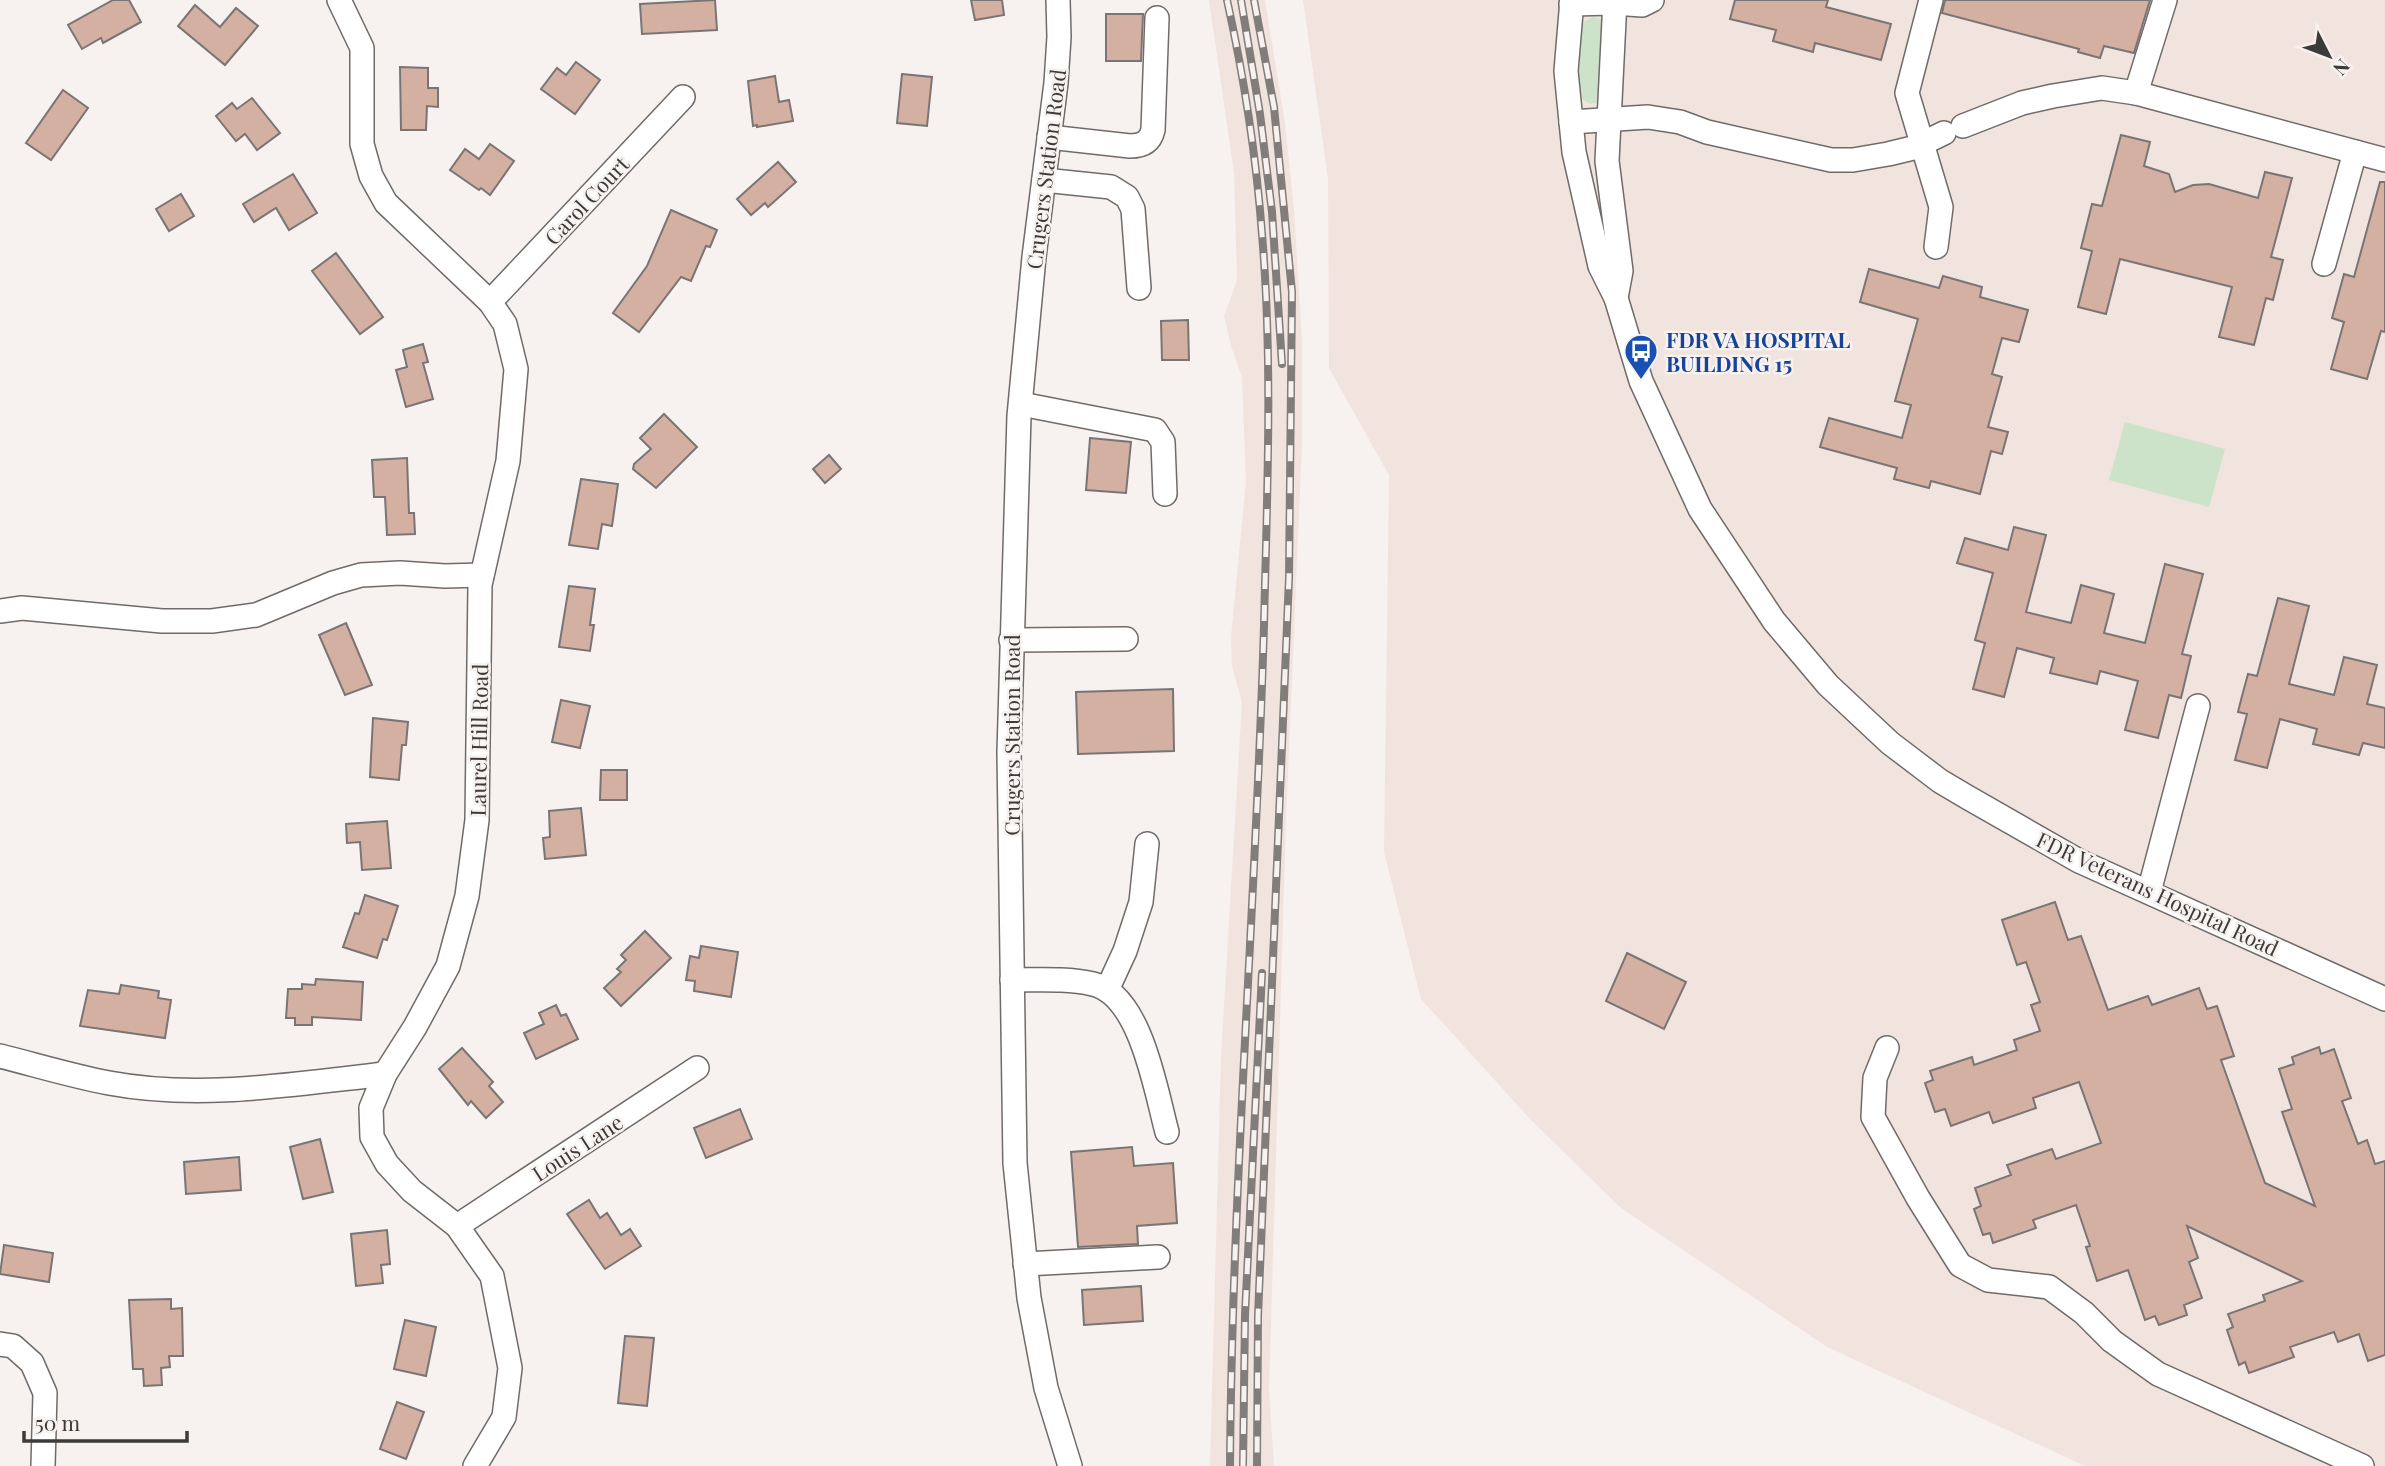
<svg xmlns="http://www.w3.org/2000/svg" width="2385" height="1466" font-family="'Playfair Display',serif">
<rect width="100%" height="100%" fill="#f7f1ef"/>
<g fill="#f1e4df">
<polygon points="1209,0 1265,0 1285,123 1294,210 1302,340 1302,444 1286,819 1269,1390 1274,1466 1210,1466 1221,1057 1242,702 1232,666 1231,637 1246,481 1242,377 1231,346 1224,316 1237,280 1234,173"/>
<polygon points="1303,0 2385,0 2385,1466 2085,1466 1827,1347 1621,1208 1530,1119 1421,999 1384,852 1389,475 1329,368 1328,179"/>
</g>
<g fill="#cce3c9">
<polygon points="1593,17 1601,19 1605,29 1601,97 1598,102 1590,104 1582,99 1579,80 1581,23"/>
<polygon points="2125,422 2225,449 2209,507 2109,480"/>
</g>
<g fill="#d3b0a2" stroke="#7a7574" stroke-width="2">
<polygon points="113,0 129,0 141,22 103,43 101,38 82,49 68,25"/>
<polygon points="715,0 717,30 642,34 640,4"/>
<polygon points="971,0 1002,0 1004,15 975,20"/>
<polygon points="1735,0 1828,0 1826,7 1891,24 1881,60 1815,43 1813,52 1773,41 1776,30 1730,19"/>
<polygon points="1945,0 2150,0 2134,53 2104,46 2100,58 2078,52 2079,49 1942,13"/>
<polygon points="195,5 220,27 236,8 258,26 225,65 178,26"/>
<polygon points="1106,14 1143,14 1141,61 1106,61"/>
<polygon points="576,62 600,80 575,114 541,89 557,68 566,75"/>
<polygon points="400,67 428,68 428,88 438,88 438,107 427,106 426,130 401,130"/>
<polygon points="902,74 932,77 927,126 897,123"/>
<polygon points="775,76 779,102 789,100 793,121 757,127 757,125 753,126 748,81"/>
<polygon points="63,90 88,108 51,160 26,143"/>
<polygon points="252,98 280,133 257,150 245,134 236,141 216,116 232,103 237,109"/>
<polygon points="2121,135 2150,142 2144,166 2169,174 2175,192 2193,185 2209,184 2258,198 2265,172 2292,178 2271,257 2283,260 2273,300 2266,298 2254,345 2219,337 2232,287 2120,259 2106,314 2078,307 2092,251 2081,248 2092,204 2102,206"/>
<polygon points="490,144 514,161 490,195 481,188 479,190 450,170 465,149 479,159"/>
<polygon points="778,162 796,182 768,207 765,203 751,215 737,199"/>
<polygon points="293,174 317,213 289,230 276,208 254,222 243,204"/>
<polygon points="2380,182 2385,182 2385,332 2381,331 2367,379 2331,369 2344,322 2332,318 2344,274 2354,277"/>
<polygon points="181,194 194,216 169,231 156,209"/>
<polygon points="671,210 717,230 710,247 706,246 691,281 681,277 639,332 613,313 647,266"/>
<polygon points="336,253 383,317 360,334 312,271"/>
<polygon points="1869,269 1939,288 1943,276 1982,287 1980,297 2028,310 2019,342 2002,338 1992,374 2002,377 1988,427 2008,432 2002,454 1991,451 1980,494 1931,481 1929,488 1894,479 1897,468 1820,447 1829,418 1902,438 1911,405 1895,401 1918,319 1860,302"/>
<polygon points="1188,320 1189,360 1162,360 1161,321"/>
<polygon points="423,344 428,362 423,363 433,399 406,407 396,370 407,367 403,350"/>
<polygon points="664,414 697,447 656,488 633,469 634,464 651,449 640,438"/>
<polygon points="1090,438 1131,442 1126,493 1086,490"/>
<polygon points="829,455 841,469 825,483 813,469"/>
<polygon points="407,458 409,513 414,513 415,534 387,535 385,497 374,497 372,460"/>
<polygon points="581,479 618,484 612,526 602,524 598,549 569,545"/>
<polygon points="2014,527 2046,535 2026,612 2071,623 2081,585 2114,594 2104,633 2145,643 2165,564 2203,574 2182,654 2191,656 2181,698 2169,695 2158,738 2125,730 2138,681 2100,671 2097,684 2050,673 2054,658 2017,648 2004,697 1973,689 1985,643 1975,640 1993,573 1957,563 1965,538 2008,550"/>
<polygon points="569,586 595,589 590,625 594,625 590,651 559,647"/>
<polygon points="2278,598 2309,606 2289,684 2334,695 2344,657 2377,665 2367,704 2385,708 2385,748 2363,743 2359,755 2313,744 2317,729 2280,719 2267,768 2235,760 2247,714 2238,712 2242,696 2248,674 2257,676"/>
<polygon points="346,623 372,685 345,695 319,635"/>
<polygon points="1173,689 1174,751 1078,754 1076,692"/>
<polygon points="561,700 590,706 580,748 552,742"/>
<polygon points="373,718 408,722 406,745 402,745 399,780 370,777"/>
<polygon points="601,770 627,770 627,800 600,800"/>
<polygon points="581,808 586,855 545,859 543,838 550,837 549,811"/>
<polygon points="387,821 391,868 362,870 360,842 347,843 346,824"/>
<polygon points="365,895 398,906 387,940 383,939 377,958 343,947 355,913 359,914"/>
<polygon points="2055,902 2068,940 2081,936 2108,1010 2148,996 2152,1005 2199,988 2207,1009 2217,1006 2234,1056 2221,1060 2265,1183 2315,1206 2282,1112 2292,1109 2279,1069 2294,1064 2292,1057 2319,1047 2321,1054 2334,1049 2351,1098 2342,1101 2358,1144 2367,1140 2375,1164 2385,1161 2385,1355 2368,1361 2359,1334 2338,1342 2334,1332 2290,1347 2294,1357 2249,1373 2245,1362 2239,1365 2227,1330 2233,1327 2228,1314 2265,1301 2263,1295 2302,1281 2187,1226 2198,1258 2189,1262 2202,1298 2184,1305 2187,1315 2159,1325 2155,1316 2145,1320 2128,1270 2097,1281 2086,1247 2090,1246 2076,1205 2033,1220 2036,1228 1993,1243 1990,1233 1983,1235 1974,1209 1981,1206 1975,1188 2011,1175 2007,1165 2052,1149 2056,1159 2101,1143 2079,1082 2033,1098 2036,1108 1993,1123 1989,1112 1951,1126 1945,1109 1935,1112 1925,1083 1933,1080 1930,1071 1972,1057 1974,1065 2017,1050 2014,1040 2040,1031 2031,1005 2040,1002 2026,962 2017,965 2002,920"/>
<polygon points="645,931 671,958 621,1006 604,988 621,972 617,969 626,960 621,955"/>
<polygon points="701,946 738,952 731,997 694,991 695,981 686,980 690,956 699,958"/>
<polygon points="1627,953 1686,982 1664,1029 1606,1001"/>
<polygon points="316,979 363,982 361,1020 312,1017 312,1025 295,1025 295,1018 286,1018 288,989 302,989 302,984 315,985"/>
<polygon points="121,985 159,991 158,998 171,1000 165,1038 80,1026 88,990 119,994"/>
<polygon points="556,1005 561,1016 566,1014 578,1039 536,1059 524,1033 544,1024 539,1013"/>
<polygon points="462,1048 493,1082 489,1086 503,1102 486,1118 471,1101 468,1105 439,1069"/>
<polygon points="740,1109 752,1139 706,1158 694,1128"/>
<polygon points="320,1139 333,1192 303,1199 290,1147"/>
<polygon points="1132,1147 1134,1166 1173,1163 1177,1223 1137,1226 1138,1244 1078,1247 1071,1152"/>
<polygon points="239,1157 241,1190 186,1194 184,1162"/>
<polygon points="589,1200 600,1218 607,1213 621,1235 630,1229 641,1246 605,1269 567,1214"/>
<polygon points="387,1230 390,1264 381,1265 383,1283 356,1286 351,1234"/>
<polygon points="4,1245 53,1253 49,1282 0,1274"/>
<polygon points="1141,1286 1143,1321 1084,1325 1082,1290"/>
<polygon points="171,1299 171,1309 182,1308 183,1356 169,1356 170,1367 161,1368 162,1385 144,1386 143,1369 133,1369 129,1300"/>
<polygon points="405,1320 436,1327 426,1376 394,1369"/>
<polygon points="625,1336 654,1338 647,1406 618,1403"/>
<polygon points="397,1402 424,1412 406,1459 380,1449"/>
</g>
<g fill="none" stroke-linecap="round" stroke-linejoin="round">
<defs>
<g id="minor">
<polyline points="339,0 362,48 362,144 371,176 386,203 490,302 505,324 516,369 508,461 480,585 477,820 467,896 448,966 415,1027 385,1074 371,1108 372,1137 387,1164 412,1191 457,1226 492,1276 510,1368 504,1417 475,1466"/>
<polyline points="1058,0 1059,37 1056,83 1034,257 1019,416 1009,752 1015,1163 1029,1298 1046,1388 1070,1466"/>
<polyline points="1572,0 1566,71 1574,152 1600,266 1616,298 1641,381 1700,509 1774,621 1828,685 1890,743 1940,781 1967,797 2079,861 2385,999"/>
<polyline points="1615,0 1607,161 1621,271 1616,298"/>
<polyline points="1931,0 1907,93 1941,207 1936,247"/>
<polyline points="1571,4 1614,3 1642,5 1652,0"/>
<polyline points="2136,93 2165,0"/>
<polyline points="1571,122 1648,117 1680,122 1707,132 1831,160 1853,160 1888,154 1913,148 1944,133"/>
<polyline points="1963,126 2022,103 2053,96 2102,88 2136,93 2385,160"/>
<path d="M1049,137L1130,146C1142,146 1150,142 1153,130L1157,18"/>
<polyline points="1044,180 1111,187 1127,197 1133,209 1139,288"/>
<polyline points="2324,264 2355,152"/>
<polyline points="490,302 683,97"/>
<polyline points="1021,404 1155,430 1163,442 1165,494"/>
<polyline points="0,611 22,608 162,621 212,621 256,615 333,583 361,575 400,573 445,576 482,575"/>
<polyline points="1011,640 1126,639"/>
<polyline points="2149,892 2198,706"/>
<path d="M1012,980C1039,980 1067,978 1093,984C1141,995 1156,1092 1167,1132"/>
<polyline points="1107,990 1125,951 1141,902 1147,844"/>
<polyline points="1887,1048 1875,1078 1873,1117 1918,1198 1960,1265 1988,1280 2049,1287 2084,1313 2112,1341 2158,1374 2362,1466"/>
<path d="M0,1056C36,1065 72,1076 109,1083C199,1100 294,1084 385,1074"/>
<polyline points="457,1226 697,1068"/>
<polyline points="1025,1264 1158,1257"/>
<polyline points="0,1344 13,1346 32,1363 45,1393 43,1466"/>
</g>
</defs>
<use href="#minor" stroke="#706b69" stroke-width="26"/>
<use href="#minor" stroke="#fff" stroke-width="23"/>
<defs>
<g id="rail">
<path d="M1227,0C1244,77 1256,155 1262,234C1273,364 1267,495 1264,625C1256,905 1232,1185 1230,1466"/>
<polyline points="1241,0 1260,114 1272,212 1282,364"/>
<polyline points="1254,0 1274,107 1292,292 1289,578 1258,1316 1257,1466"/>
<polyline points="1243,1466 1245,1315 1262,973"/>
</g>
</defs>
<use href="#rail" stroke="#807d7b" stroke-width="8"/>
<use href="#rail" stroke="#f7f1ef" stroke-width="5" stroke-dasharray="16" stroke-linecap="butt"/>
</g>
<defs>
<symbol id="bus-pin" viewBox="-11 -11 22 30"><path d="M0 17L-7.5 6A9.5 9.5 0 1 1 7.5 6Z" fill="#1a4fb4" stroke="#f7f1ef"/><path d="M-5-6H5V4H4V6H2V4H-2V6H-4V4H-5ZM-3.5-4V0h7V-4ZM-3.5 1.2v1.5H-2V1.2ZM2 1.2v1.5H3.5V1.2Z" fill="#fff"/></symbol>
</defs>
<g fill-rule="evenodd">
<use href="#bus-pin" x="1622" y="332" width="38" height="52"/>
</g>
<g text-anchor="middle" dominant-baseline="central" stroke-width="5" stroke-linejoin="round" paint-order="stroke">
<g font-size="21" fill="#3d3b3a" stroke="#f7f1ef">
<text transform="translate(1045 169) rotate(-83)">Crugers Station Road</text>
<text transform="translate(586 200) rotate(-47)">Carol Court</text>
<text transform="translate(1011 735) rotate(-90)">Crugers Station Road</text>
<text transform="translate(478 740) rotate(-89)">Laurel Hill Road</text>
<text transform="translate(2158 893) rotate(25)">FDR Veterans Hospital Road</text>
<text transform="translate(577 1147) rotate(-33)">Louis Lane</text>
</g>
<g font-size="21" font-weight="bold" fill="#164399" stroke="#f7f1ef" text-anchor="start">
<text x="1666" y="339">FDR VA HOSPITAL<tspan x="1666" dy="24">BUILDING 15</tspan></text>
</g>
</g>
<g transform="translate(2329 56) rotate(132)" stroke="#f7f1ef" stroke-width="5" paint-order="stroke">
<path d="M0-5L12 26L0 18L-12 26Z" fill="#3d3b3a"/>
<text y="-10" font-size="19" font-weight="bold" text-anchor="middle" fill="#3d3b3a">N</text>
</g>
<path d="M24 1431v10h163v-10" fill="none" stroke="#3d3b3a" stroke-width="3.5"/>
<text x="35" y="1431" font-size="21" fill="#3d3b3a" stroke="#f7f1ef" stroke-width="5" paint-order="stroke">50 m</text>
</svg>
